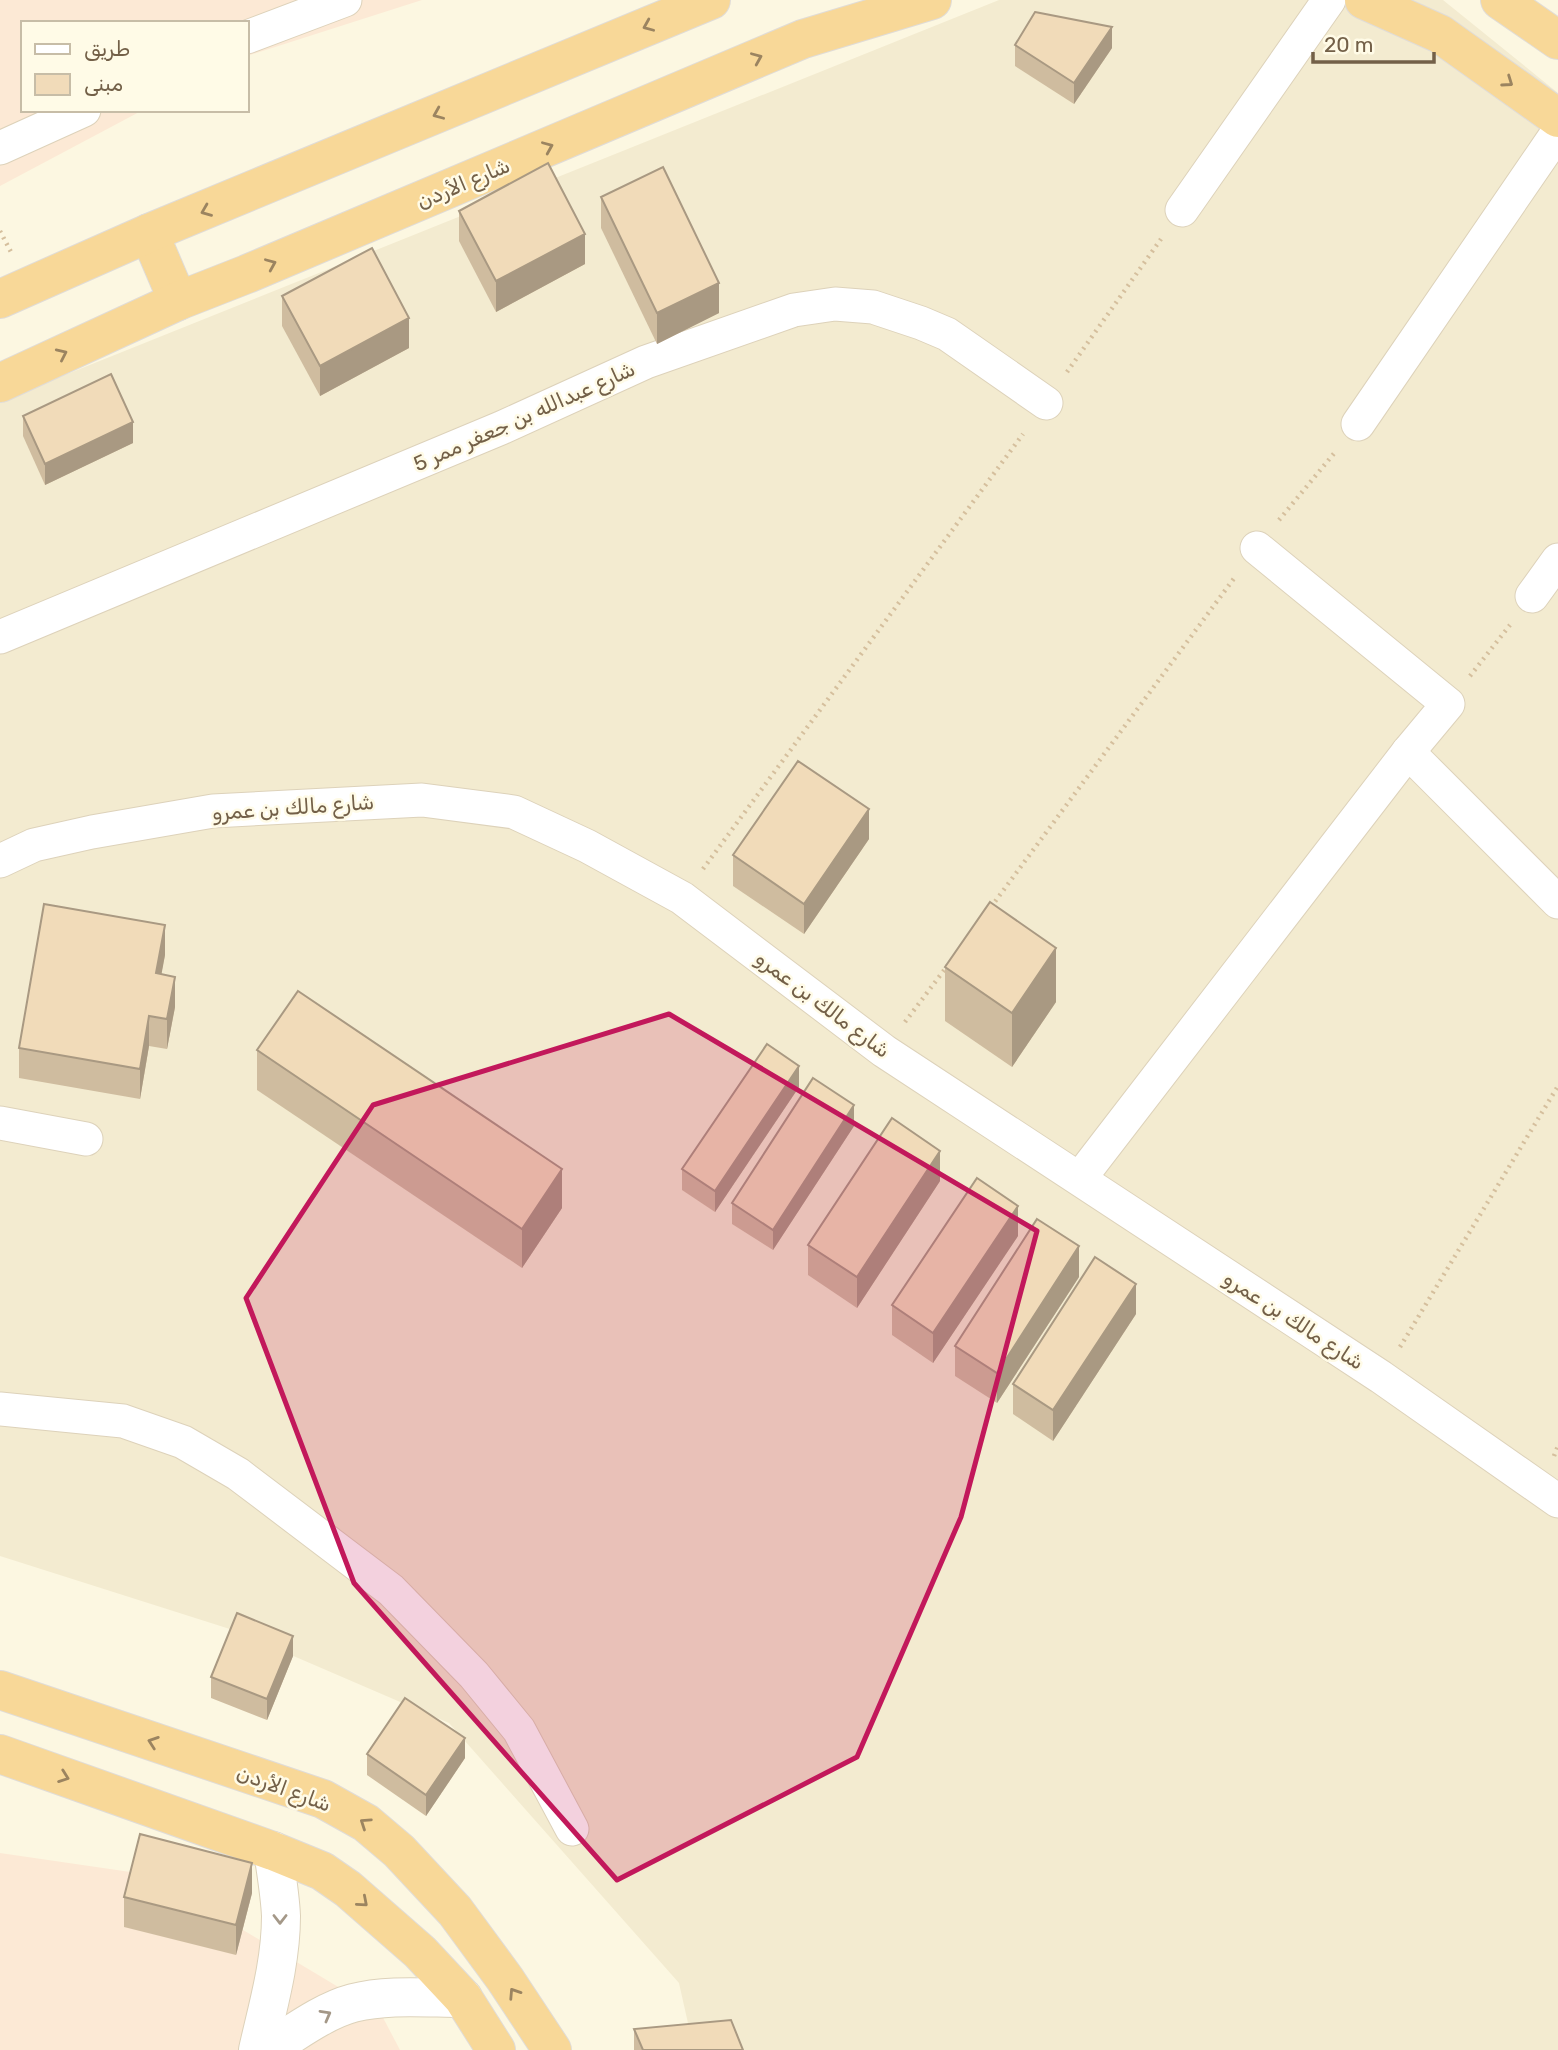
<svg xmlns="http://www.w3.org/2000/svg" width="1558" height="2050" font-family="Rubik,Cairo,sans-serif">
<rect width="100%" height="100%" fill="#fcf7e1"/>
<polygon fill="#f3ebd0" points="999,0 1443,0 1558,93 1558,2050 694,2050 679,1983 449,1723 233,1630 0,1556 0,401"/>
<g fill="#fce9d5">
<polygon points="0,0 422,0 247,56 247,23 23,23 23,110 143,110 0,186"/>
<polygon points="0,1853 151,1875 380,2012 400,2050 0,2050"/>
</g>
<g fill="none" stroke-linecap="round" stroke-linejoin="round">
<defs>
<g id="minor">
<polyline points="247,37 345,0"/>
<polyline points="0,148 84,110"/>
<polyline points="1182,210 1329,0"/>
<polyline points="1358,424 1558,132"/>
<polyline points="1532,596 1558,560"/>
<polyline points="0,637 501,428 646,362 794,310 835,304 873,307 921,323 947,334 1046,403"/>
<polyline points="1408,752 1558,902"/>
<polyline points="0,861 34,845 92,832 213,811 422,800 514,812 587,846 682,898 884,1051 1381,1377 1558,1501"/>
<polyline points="0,1123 86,1139"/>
<polyline points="1080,1178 1408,752 1448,704 1257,548"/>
<polyline points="0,1409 123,1421 183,1442 238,1474 391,1590 474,1675 519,1730 572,1829"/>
</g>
<g id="tertiary">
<path d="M258,2050C268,2006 281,1962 281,1916C280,1894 276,1872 273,1851"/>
<path d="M267,2050C293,2034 323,2011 353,2003C388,1994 427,1998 463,1998"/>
</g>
<g id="trunk">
<polyline points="1364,0 1440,34 1558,118"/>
<polyline points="1500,0 1558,40"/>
<polyline points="149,233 178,301"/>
<polyline points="0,299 149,233 711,0"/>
<polyline points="0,383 178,301 247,274 803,39 932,0"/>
<polyline points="0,1690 323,1799 366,1823 399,1851 455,1911 505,1979 552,2050"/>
<polyline points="0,1754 273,1851 322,1871 348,1889 420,1952 463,1998 496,2050"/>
</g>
</defs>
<use href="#minor" stroke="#ddd2ba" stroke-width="35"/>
<use href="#tertiary" stroke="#ddd2ba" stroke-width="40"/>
<use href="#trunk" stroke="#e0dcd7" stroke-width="40"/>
<g stroke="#d5bf9d" stroke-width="4.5" stroke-dasharray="2 5" stroke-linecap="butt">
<polyline points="0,231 11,252"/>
<polyline points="1067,372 1161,239"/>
<polyline points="1279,520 1336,451"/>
<polyline points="1470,676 1510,625"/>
<polyline points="703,869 1023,434"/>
<polyline points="991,907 1235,577"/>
<polyline points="905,1022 948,965"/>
<polyline points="1400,1347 1558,1086"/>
<polyline points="1554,1456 1558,1446"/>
</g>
<use href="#minor" stroke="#fff" stroke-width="33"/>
<use href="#tertiary" stroke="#fff" stroke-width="38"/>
<use href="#trunk" stroke="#f8d898" stroke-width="38"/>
</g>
<g fill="#cfbc9f">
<polygon points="1015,45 1112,48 1074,104 1015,66"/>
<polygon points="601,197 719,313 657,344 601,228"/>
<polygon points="459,211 585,264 496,312 459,241"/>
<polygon points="282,296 409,348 320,396 282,326"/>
<polygon points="23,416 133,443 45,485 23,436"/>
<polygon points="869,839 804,934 733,886 733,855"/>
<polygon points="165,955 161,974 175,1007 167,1049 149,1046 140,1099 19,1078 19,1048"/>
<polygon points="945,967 1056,1002 1012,1067 945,1021"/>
<polygon points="257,1050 562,1208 522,1268 257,1090"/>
<polygon points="799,1087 715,1212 682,1190 682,1169"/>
<polygon points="854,1126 773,1250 732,1224 732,1203"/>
<polygon points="940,1181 857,1308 808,1275 808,1245"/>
<polygon points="1018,1236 933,1363 892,1335 892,1305"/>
<polygon points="1079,1277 997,1403 955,1376 955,1346"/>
<polygon points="1136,1314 1053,1441 1013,1414 1013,1384"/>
<polygon points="293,1656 267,1720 211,1698 211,1677"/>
<polygon points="367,1754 465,1758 426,1816 367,1775"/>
<polygon points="252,1893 236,1955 124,1927 124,1897"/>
<polygon points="634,2029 743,2050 634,2050"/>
</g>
<g fill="#a99982">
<polygon points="1112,27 1112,48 1074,104 1074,83"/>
<polygon points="585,234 585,264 496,312 496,281"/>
<polygon points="719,283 719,313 657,344 657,313"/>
<polygon points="409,318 409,348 320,396 320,366"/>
<polygon points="133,422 133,443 45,485 45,464"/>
<polygon points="869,809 869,839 804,934 804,904"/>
<polygon points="165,925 165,955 156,1004 156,973"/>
<polygon points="1056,948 1056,1002 1012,1067 1012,1013"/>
<polygon points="175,977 175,1007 167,1049 167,1019"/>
<polygon points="149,1016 149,1046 140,1099 140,1069"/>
<polygon points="799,1066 799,1087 715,1212 715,1191"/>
<polygon points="854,1105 854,1126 773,1250 773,1230"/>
<polygon points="940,1151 940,1181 857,1308 857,1277"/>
<polygon points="562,1169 562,1208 522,1268 522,1229"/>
<polygon points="1018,1206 1018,1236 933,1363 933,1333"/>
<polygon points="1079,1246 1079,1277 997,1403 997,1373"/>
<polygon points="1136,1284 1136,1314 1053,1441 1053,1410"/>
<polygon points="293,1636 293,1656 267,1720 267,1699"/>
<polygon points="465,1738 465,1758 426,1816 426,1795"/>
<polygon points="252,1863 252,1893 236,1955 236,1925"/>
</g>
<g fill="#f1dbb9" stroke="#a99982" stroke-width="2">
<polygon points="1035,12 1112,27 1074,83 1015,45"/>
<polygon points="548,163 585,234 496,281 459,211"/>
<polygon points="663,167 719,283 657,313 601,197"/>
<polygon points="372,248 409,318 320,366 282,296"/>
<polygon points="111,374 133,422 45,464 23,416"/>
<polygon points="798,761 869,809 804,904 733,855"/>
<polygon points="990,902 1056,948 1012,1013 945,967"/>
<polygon points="44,904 165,925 156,973 175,977 167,1019 149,1016 140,1069 19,1048"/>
<polygon points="298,991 562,1169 522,1229 257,1050"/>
<polygon points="767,1044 799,1066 715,1191 682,1169"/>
<polygon points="813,1078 854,1105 773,1230 732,1203"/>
<polygon points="892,1118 940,1151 857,1277 808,1245"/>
<polygon points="977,1178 1018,1206 933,1333 892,1305"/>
<polygon points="1037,1219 1079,1246 997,1373 955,1346"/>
<polygon points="1095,1257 1136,1284 1053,1410 1013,1384"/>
<polygon points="237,1613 293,1636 267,1699 211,1677"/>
<polygon points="405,1698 465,1738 426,1795 367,1754"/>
<polygon points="140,1834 252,1863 236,1925 124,1897"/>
<polygon points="731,2020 743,2050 643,2050 634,2029"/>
</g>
<defs><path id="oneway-chevron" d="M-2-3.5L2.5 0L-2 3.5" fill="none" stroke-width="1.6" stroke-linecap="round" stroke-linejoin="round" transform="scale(1.75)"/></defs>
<g stroke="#9b8460">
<use href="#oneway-chevron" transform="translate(648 26) rotate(157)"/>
<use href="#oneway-chevron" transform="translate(757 58) rotate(-23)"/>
<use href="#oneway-chevron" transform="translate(1508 82) rotate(35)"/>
<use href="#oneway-chevron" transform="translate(438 114) rotate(157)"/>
<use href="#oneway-chevron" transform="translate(548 147) rotate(-23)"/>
<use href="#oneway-chevron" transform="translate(206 211) rotate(158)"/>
<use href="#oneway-chevron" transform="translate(271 264) rotate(-23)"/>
<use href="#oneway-chevron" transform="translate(62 354) rotate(-25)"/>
<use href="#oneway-chevron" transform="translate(153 1742) rotate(-161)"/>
<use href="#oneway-chevron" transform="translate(64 1777) rotate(20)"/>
<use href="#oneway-chevron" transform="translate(365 1823) rotate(-146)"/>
<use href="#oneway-chevron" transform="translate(363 1902) rotate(41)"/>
<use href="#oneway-chevron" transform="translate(514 1993) rotate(-123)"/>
</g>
<g stroke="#a49888">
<use href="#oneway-chevron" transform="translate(280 1919) rotate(90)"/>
<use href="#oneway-chevron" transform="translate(326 2015) rotate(-29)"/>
</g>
<path fill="#c2185b" fill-opacity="0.2" stroke="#c2185b" stroke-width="5" stroke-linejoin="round" d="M669,1014L1037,1231L961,1517L857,1757L617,1880L354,1583L246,1298L373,1105Z"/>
<g text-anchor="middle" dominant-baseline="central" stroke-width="5" stroke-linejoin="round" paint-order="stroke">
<g font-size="21" fill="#736048" stroke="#fffbe7">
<text transform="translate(463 183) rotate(-23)">شارع الأردن</text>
<text transform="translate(524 416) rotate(-24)">شارع عبدالله بن جعفر ممر 5</text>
<text transform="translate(293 807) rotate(-4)">شارع مالك بن عمرو</text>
<text transform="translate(823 1004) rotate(37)">شارع مالك بن عمرو</text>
<text transform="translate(1294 1320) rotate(33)">شارع مالك بن عمرو</text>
<text transform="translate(284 1788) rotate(20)">شارع الأردن</text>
</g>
</g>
<rect x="21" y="21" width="228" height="91" fill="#fffbe7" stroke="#c7bda7" stroke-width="2"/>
<rect x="35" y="44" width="35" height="10" fill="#ffffff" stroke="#c7bda7" stroke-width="2"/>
<text x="84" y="56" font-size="21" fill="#736048">طريق</text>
<rect x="35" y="74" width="35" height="21" fill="#f1dbb9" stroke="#c7bda7" stroke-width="2"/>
<text x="84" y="91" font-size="21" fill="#736048">مبنى</text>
<path d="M1313 52v10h121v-10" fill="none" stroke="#736048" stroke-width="3.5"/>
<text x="1324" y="52" font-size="21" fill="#736048" stroke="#fffbe7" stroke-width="5" paint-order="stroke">20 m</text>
</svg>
